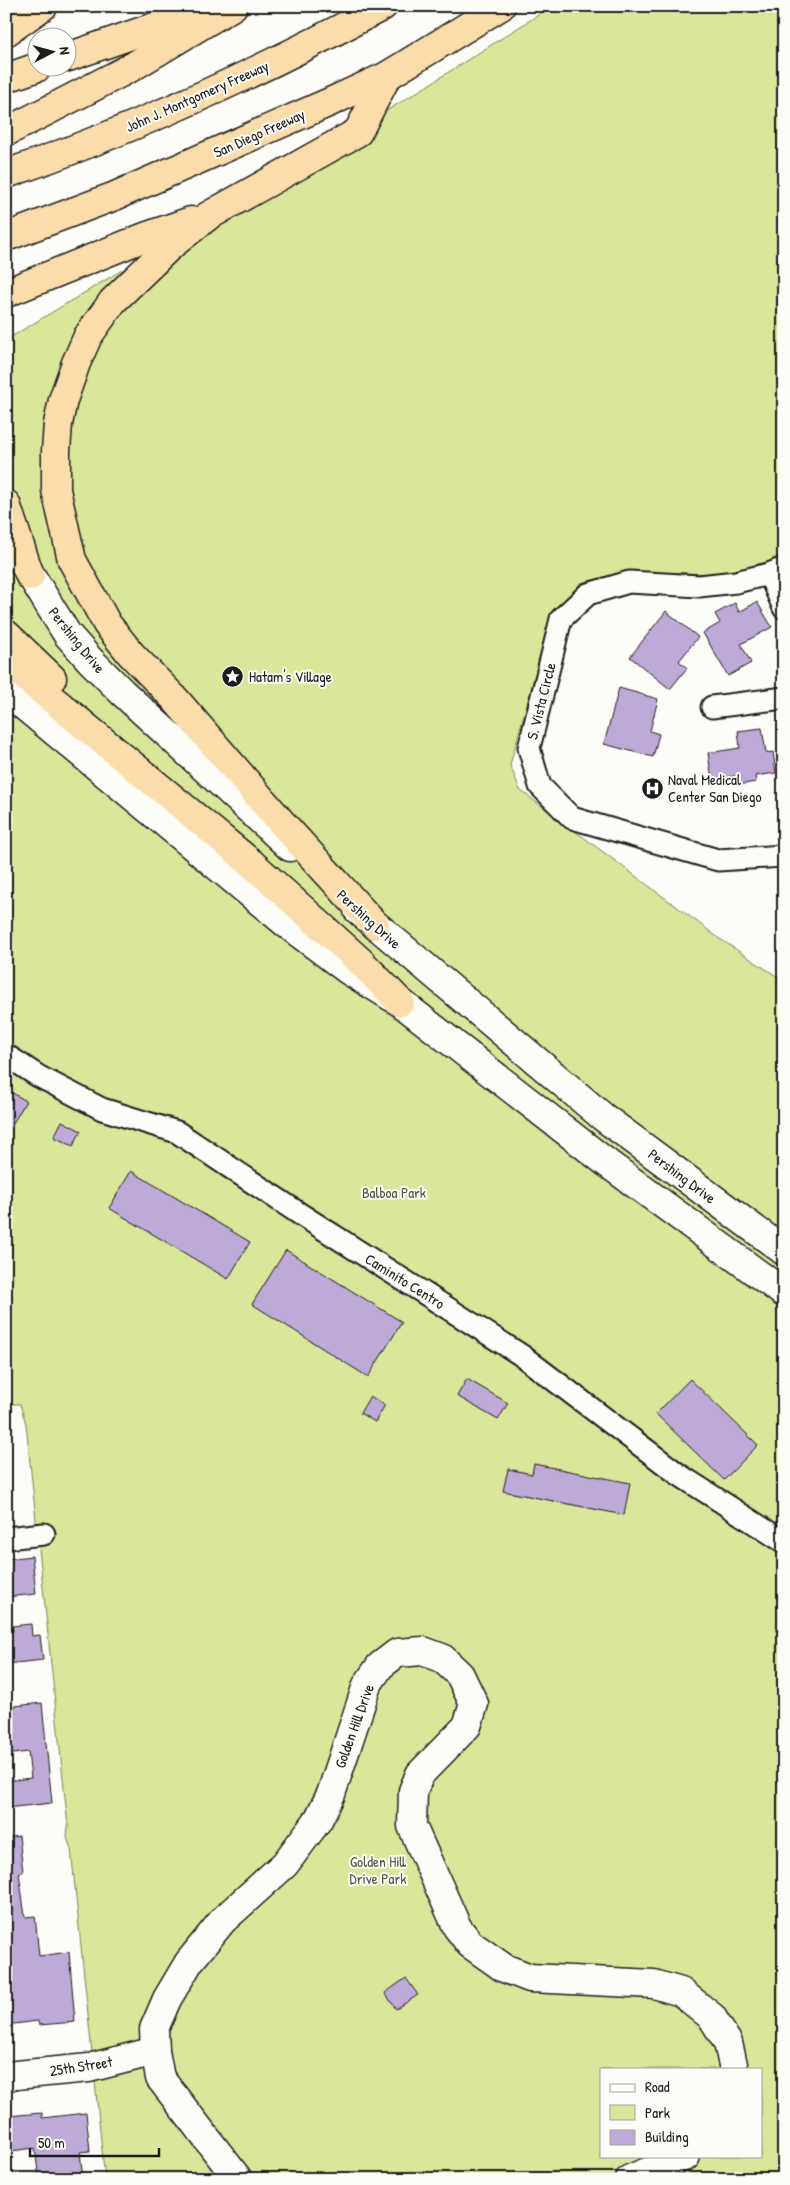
<svg xmlns="http://www.w3.org/2000/svg" width="790" height="2185" font-family="'Patrick Hand',sans-serif">
<rect width="100%" height="100%" fill="#fdfcf7"/>
<filter id="ink" filterUnits="userSpaceOnUse"><feTurbulence type="fractalNoise" baseFrequency=".02" numOctaves="2"/><feDisplacementMap in="SourceGraphic" scale="10" xChannelSelector="R" yChannelSelector="G"/><feConvolveMatrix kernelMatrix="1 2 1 2 8 2 1 2 1" color-interpolation-filters="sRGB"/></filter>
<g filter="url(#ink)">
<path fill="#d8e79a" stroke="#7a825b" fill-rule="evenodd" d="M552,6H784V553L763,564L731,574L628,572L580,583L548,628L510,765L520,790L720,939L784,981V2179H105L71,1849L67,1837L68,1826L26,1424L20,1404H6V340L419,91ZM601,2069H761V2156H601Z"/>
<g fill="#bfa9d8" stroke="#1c1c1c">
<polygon points="757,602 772,627 741,644 751,663 728,676 703,633 720,623 715,614 735,603 739,612"/>
<polygon points="666,611 698,637 679,661 687,668 670,689 630,657"/>
<polygon points="619,688 658,699 650,731 659,734 653,757 604,744"/>
<polygon points="762,728 766,753 773,752 776,773 755,776 756,782 737,785 736,776 712,780 708,753 740,748 738,731"/>
<polygon points="6,1089 26,1101 6,1135"/>
<polygon points="62,1121 81,1131 73,1146 54,1137"/>
<polygon points="131,1171 250,1242 228,1279 109,1208"/>
<polygon points="286,1250 402,1322 368,1377 252,1304"/>
<polygon points="467,1379 508,1403 498,1420 457,1396"/>
<polygon points="690,1379 758,1445 724,1480 656,1414"/>
<polygon points="370,1396 385,1405 375,1422 360,1413"/>
<polygon points="534,1464 630,1483 624,1515 503,1491 508,1469 532,1474"/>
<polygon points="32,1556 36,1594 6,1597 6,1559"/>
<polygon points="31,1624 32,1636 40,1635 43,1660 6,1664 6,1631 13,1631 12,1626"/>
<polygon points="42,1703 52,1803 6,1808 6,1781 31,1778 28,1752 6,1755 6,1707"/>
<polygon points="19,1836 23,1872 19,1873 25,1917 35,1916 39,1956 69,1952 75,2022 39,2025 38,2021 6,2025 6,1990 11,1989 6,1964 6,1838"/>
<polygon points="406,1978 418,1995 396,2009 385,1993"/>
<polygon points="42,2113 42,2118 86,2113 90,2151 80,2152 83,2179 39,2179 35,2148 11,2151 7,2116"/>
</g>
<g fill="none" stroke-linecap="round" stroke-linejoin="round">
<defs>
<g id="street">
<polyline points="784,568 769,574 736,582 699,586 629,582 588,594 561,619 529,748 540,786 572,818 718,860 784,856"/>
<polyline points="769,574 784,608"/>
<polyline points="712,707 784,698"/>
<polyline points="6,1055 38,1076 102,1109 177,1132 300,1214 521,1355 678,1474 784,1542"/>
<polyline points="6,1538 44,1534"/>
</g>
<g id="secondary">
<polyline points="19,556 67,634 90,660 122,692 290,847"/>
<polyline points="6,691 287,924 348,970 400,1002 607,1163 784,1293"/>
<polyline points="358,910 603,1117 784,1251"/>
<polyline points="6,2076 89,2068 155,2051"/>
<polyline points="238,2179 160,2078 155,2051 154,2029 167,1999 189,1962 223,1920 285,1864 318,1820 331,1794 367,1685 380,1666 397,1653 423,1651 442,1658 460,1675 474,1704 467,1726 420,1774 413,1791 412,1826 457,1927 470,1944 504,1968 530,1978 654,1984 681,1992 712,2017 728,2043 734,2069"/>
<polyline points="630,2179 686,2156"/>
</g>
<g id="highway">
<polyline points="6,32 43,6"/>
<polyline points="68,57 206,9"/>
<polyline points="6,78 38,67"/>
<polyline points="6,132 132,67 233,6"/>
<path d="M6,174C136,129 262,71 383,6"/>
<polyline points="6,237 115,196 330,102 387,76 501,6"/>
<polyline points="6,293 145,237 191,221"/>
<polyline points="6,504 30,576"/>
<polyline points="6,634 52,678"/>
<polyline points="6,661 250,862 360,961 400,1002"/>
<polyline points="375,925 281,822 174,698 131,654 107,624 72,560 56,490 56,451 58,424 63,400 76,363 88,336 113,301 170,246 208,216 358,132 387,76"/>
</g>
</defs>
<use href="#street" stroke="#1c1c1c" stroke-width="25"/>
<use href="#secondary" stroke="#1c1c1c" stroke-width="31"/>
<use href="#highway" stroke="#1c1c1c" stroke-width="31"/>
<use href="#street" stroke="#fdfcf7" stroke-width="21"/>
<use href="#secondary" stroke="#fdfcf7" stroke-width="28"/>
<use href="#highway" stroke="#faddab" stroke-width="28"/>
</g>
</g>
<defs>
<symbol id="sight-disc" viewBox="-11 -11 22 22"><circle r="9.5" fill="#1c1c1c" stroke="#fdfcf7"/><path d="M0-6L1.8-2.2L6-1.7L2.9 1.2L3.7 5.4L0 3.3L-3.7 5.4L-2.9 1.2L-6-1.7L-1.8-2.2Z" fill="#fff"/></symbol>
<symbol id="hospital-disc" viewBox="-11 -11 22 22"><circle r="9.5" fill="#1c1c1c" stroke="#fdfcf7"/><path d="M-5-5h3v3.5h4V-5h3V5h-3V1.5h-4V5h-3Z" fill="#fff"/></symbol>
</defs>
<g fill-rule="evenodd">
<use href="#sight-disc" x="220" y="664" width="25" height="25"/>
<use href="#hospital-disc" x="640" y="776" width="25" height="25"/>
</g>
<g text-anchor="middle" dominant-baseline="central" stroke-width="4" stroke-linejoin="round" paint-order="stroke">
<g font-size="15" fill="#1c1c1c" stroke="#fdfcf7">
<text transform="translate(197 96) rotate(-24)">John J. Montgomery Freeway</text>
<text transform="translate(259 133) rotate(-24)">San Diego Freeway</text>
<text transform="translate(77 640) rotate(51)">Pershing Drive</text>
<text transform="translate(541 701) rotate(-76)">S. Vista Circle</text>
<text transform="translate(369 919) rotate(42)">Pershing Drive</text>
<text transform="translate(682 1176) rotate(37)">Pershing Drive</text>
<text transform="translate(405 1281) rotate(32)">Caminito Centro</text>
<text transform="translate(354 1726) rotate(-70)">Golden Hill Drive</text>
<text transform="translate(81 2066) rotate(-9)">25th Street</text>
</g>
<g font-size="15" fill="#1c1c1c" stroke="#fdfcf7" text-anchor="start">
<text x="249" y="676">Hatam's Village</text>
<text x="668" y="779">Naval Medical<tspan x="668" dy="17">Center San Diego</tspan></text>
</g>
<g font-size="15" fill="#545942" stroke="#fdfcf7">
<text x="394" y="1192">Balboa Park</text>
<text x="378" y="1861">Golden Hill<tspan x="378" dy="17">Drive Park</tspan></text>
</g>
</g>
<rect width="790" height="2185" fill="none" stroke="#fdfcf7" stroke-width="25"/>
<rect x="12" y="12" width="765" height="2160" fill="none" stroke="#1c1c1c" stroke-width="2" filter="url(#ink)"/>
<rect x="600" y="2068" width="162" height="90" fill="#fdfcf7" stroke="#a3a29f"/>
<rect x="610" y="2084" width="25" height="8" fill="#fdfcf7" stroke="#a3a29f"/>
<text x="645" y="2092" font-size="15" fill="#1c1c1c">Road</text>
<rect x="610" y="2105" width="25" height="15" fill="#d8e79a" stroke="#a3a29f"/>
<text x="645" y="2118" font-size="15" fill="#1c1c1c">Park</text>
<rect x="610" y="2130" width="25" height="15" fill="#bfa9d8" stroke="#a3a29f"/>
<text x="645" y="2142" font-size="15" fill="#1c1c1c">Building</text>
<g transform="translate(52 52) rotate(84)"><circle r="24" fill="#fdfcf7" stroke="#a3a29f"/>
<path d="M0-4L9 19L0 12L-9 19Z" fill="#1c1c1c"/>
<text y="-8" font-size="14" font-weight="bold" text-anchor="middle" fill="#1c1c1c">N</text>
</g>
<path d="M30 2148v8h129v-8" fill="none" stroke="#1c1c1c" stroke-width="2.5"/>
<text x="38" y="2148" font-size="15" fill="#1c1c1c" stroke="#fdfcf7" stroke-width="4" paint-order="stroke">50 m</text>
</svg>
